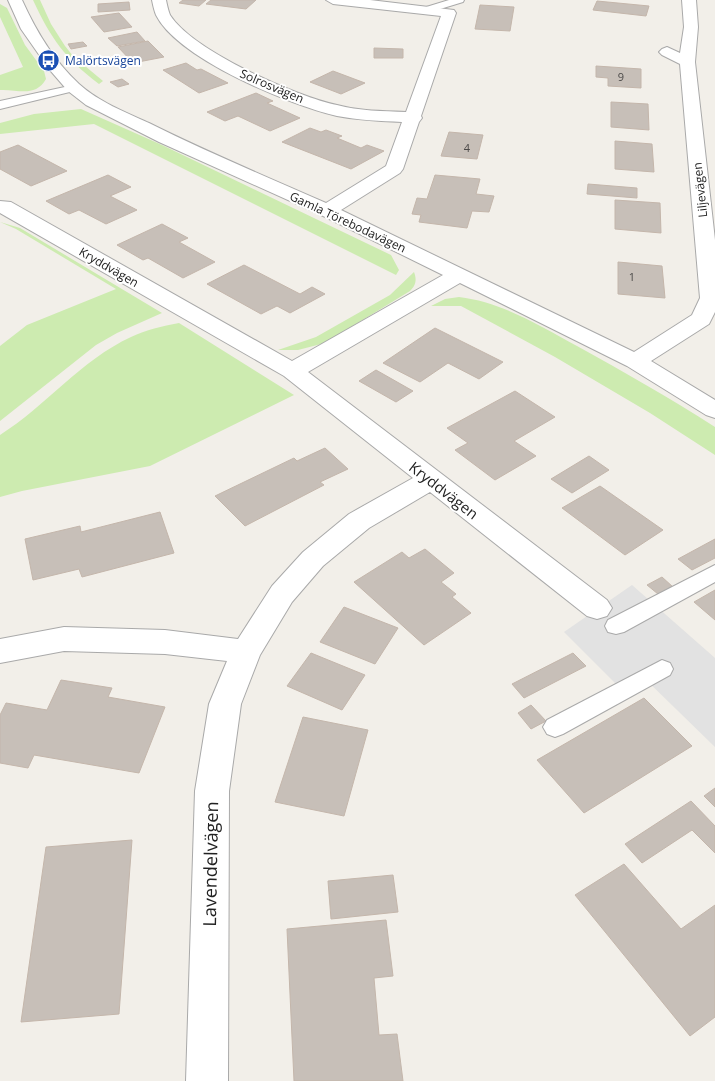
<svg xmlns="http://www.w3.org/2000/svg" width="715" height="1081" font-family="'Open Sans',sans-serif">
<rect width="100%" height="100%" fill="#f2efe9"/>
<g fill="#cdebb0">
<path d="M33,0H40L51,24L65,46L73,56L103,81L99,84C65,58 51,39 33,0Z"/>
<path d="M0,4L7,8L25,45L44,71L46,79C35,98 18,89 0,90V75L23,67L0,17Z"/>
<polygon points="81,109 162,145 391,255 399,270 396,275 94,124 0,134 0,123 34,114"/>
<polygon points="0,222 20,228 162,313 117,333 96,345 0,421 0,346 27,325 116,289 16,229"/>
<path d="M414,272C417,280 416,285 410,291L325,343L298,350H278L316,337L390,295Z"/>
<path d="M459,297C502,302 540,326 577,346C624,372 670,398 715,427V455L650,413L555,357L461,306H431L445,299Z"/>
<path d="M179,323L294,395L150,466L22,491L0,497V435C46,406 81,360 131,337C146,330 162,326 179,323Z"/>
</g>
<polygon fill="#e2e2e2" points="632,585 715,658 715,747 638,672 616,684 564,632"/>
<g fill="#c7bfb8" stroke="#c4b6ab">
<polygon points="183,0 206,0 199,6 179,3"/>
<polygon points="211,0 256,0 246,9 206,4"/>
<polygon points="597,1 649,6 646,16 593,10"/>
<polygon points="129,2 130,10 98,12 98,4"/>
<polygon points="480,5 514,7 510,31 475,29"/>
<polygon points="119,13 132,27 104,32 91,17"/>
<polygon points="137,32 145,41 117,46 108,38"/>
<polygon points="148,41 164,57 133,63 118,47"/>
<polygon points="83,42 87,46 71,49 68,44"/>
<polygon points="374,48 403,49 403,58 374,58"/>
<polygon points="186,63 197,70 201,69 228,83 199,93 163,70"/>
<polygon points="596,66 641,69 641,88 608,86 608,78 596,77"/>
<polygon points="333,71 365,83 341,94 310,82"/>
<polygon points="122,79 129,84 118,87 110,82"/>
<polygon points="256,93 273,101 267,103 300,118 270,131 238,116 225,121 207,112"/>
<polygon points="611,102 648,104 649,130 611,127"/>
<polygon points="310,128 321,132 326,130 342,136 337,138 361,148 367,145 384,151 351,169 282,142"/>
<polygon points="449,132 483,135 477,159 441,156"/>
<polygon points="615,141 652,144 654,172 615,169"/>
<polygon points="18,145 67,171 31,186 0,169 0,152"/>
<polygon points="108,175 131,187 110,196 137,210 106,224 79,210 69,214 46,201"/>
<polygon points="435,175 480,179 476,194 494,196 489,212 472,211 467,228 419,222 421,215 412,214 417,198 427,199"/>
<polygon points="588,184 637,188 637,198 587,194"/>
<polygon points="615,200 660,203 661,233 615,229"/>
<polygon points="162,224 188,238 179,242 215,262 183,278 148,258 143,260 117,245"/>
<polygon points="618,262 662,266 665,298 618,294"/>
<polygon points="244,265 300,294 312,287 325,294 290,313 277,306 261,314 207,284"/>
<polygon points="435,328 503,362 479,379 448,363 420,382 383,363"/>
<polygon points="376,370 413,391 396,402 359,381"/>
<polygon points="515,391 555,417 514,441 536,456 495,480 455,450 468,443 447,428"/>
<polygon points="325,448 348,469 320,482 324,485 245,526 215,496 294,458 297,461"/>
<polygon points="589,456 609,470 572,493 551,479"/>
<polygon points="600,486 663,530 625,555 562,508"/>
<polygon points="160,512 174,553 82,577 79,569 33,580 25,539 80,526 81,532"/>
<polygon points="715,539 715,558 692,570 678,559"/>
<polygon points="425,549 454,573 441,582 456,594 452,597 471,613 424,645 354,582 402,552 409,558"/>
<polygon points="662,577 673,587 658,594 647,585"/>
<polygon points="715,590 715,620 694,602"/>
<polygon points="344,607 398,628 375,664 320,642"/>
<polygon points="311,653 365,675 342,710 287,686"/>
<polygon points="573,653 586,666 524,698 512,684"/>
<polygon points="61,680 112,688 108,697 165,707 139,773 34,755 28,768 0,763 0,715 6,703 47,710"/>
<polygon points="644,698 692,746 584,813 537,760"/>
<polygon points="531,705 546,721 531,729 518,713"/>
<polygon points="303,717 368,730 344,816 275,802"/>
<polygon points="715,788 715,807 704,796"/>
<polygon points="691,801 715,826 715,853 692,830 642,863 625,844"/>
<polygon points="132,840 119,1014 21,1022 46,847"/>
<polygon points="624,864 681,929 715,905 715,1017 690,1036 575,895"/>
<polygon points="393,875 398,912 331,919 328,881"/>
<polygon points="386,920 393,976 374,978 379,1035 397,1034 403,1081 294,1081 287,929"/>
</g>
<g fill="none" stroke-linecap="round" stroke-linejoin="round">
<defs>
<g id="service">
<polygon points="449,0 464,0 463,2 427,13 422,10 423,8"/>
<polygon points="74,85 80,88 78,90 0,109 0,101"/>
<polygon points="715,565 715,582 624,632 616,634 608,632 605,626 608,620"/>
<polygon points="662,660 670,663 673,669 670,675 563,734 555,737 547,734 543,727 547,720"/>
</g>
<path id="minor" d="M8,0H22C36,31 54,61 79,84C99,102 125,112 149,123C207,152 267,177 326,203L386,166L402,122C380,121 358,120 337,116C290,105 178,59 156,15C154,10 153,5 152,0H166C167,5 168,10 170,15C193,51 295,96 337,105C359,111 383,111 406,112L441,16L333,4L326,0H370L454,10L456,13L421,116L422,118L419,122L403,169L400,173L341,210L634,352L692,315L700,298L680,64L662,55L659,52L662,49L667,47L680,53L684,27L682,0H696L698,27L695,62L715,240V312L709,324L651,361L715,400V418L706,415L627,366L460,283L308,372L607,600L612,608L607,616L597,619L587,616L430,492L369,528L323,566L292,602L260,655L241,704L229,791L228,1081H186L195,791L209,704L227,661L165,654L64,651L0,663V639L64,627L165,630L238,639L272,586L303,552L349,514L413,478L284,376L0,213V201L11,202L292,361L443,275L319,214L159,142L86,105L68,91L49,69L21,29Z"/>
</defs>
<use href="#service" stroke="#a9a9a9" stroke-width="2"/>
<use href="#minor" stroke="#a9a9a9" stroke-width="2"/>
<use href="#service" fill="#fff" fill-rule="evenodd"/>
<use href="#minor" fill="#fff" fill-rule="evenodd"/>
</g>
<defs>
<symbol id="bus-disc" viewBox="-11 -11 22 22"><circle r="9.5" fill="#1a4fb4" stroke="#fff"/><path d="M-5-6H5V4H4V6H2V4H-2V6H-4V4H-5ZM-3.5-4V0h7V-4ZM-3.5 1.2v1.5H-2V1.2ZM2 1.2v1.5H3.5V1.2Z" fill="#fff"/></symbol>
</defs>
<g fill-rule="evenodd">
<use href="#bus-disc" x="36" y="48" width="25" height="25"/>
</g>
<g text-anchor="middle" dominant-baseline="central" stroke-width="4" stroke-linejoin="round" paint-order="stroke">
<g font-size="11" fill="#4b4948">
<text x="621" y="76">9</text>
<text x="467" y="147">4</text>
<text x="632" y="276">1</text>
</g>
<g font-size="12" fill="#164399" stroke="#fff" text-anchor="start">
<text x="65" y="60">Malörtsvägen</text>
</g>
<g font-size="12" fill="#222" stroke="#fff">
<text transform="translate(272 86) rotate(23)">Solrosvägen</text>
<text transform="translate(700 190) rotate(-96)">Liljevägen</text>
<text transform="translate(348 222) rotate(25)">Gamla Törebodavägen</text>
<text transform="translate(109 267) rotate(30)">Kryddvägen</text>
</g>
<g font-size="15" fill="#222" stroke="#fff">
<text transform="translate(444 490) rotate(38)">Kryddvägen</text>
</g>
<g font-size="18" fill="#222" stroke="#fff">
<text transform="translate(210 864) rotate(-89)">Lavendelvägen</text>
</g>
</g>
</svg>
